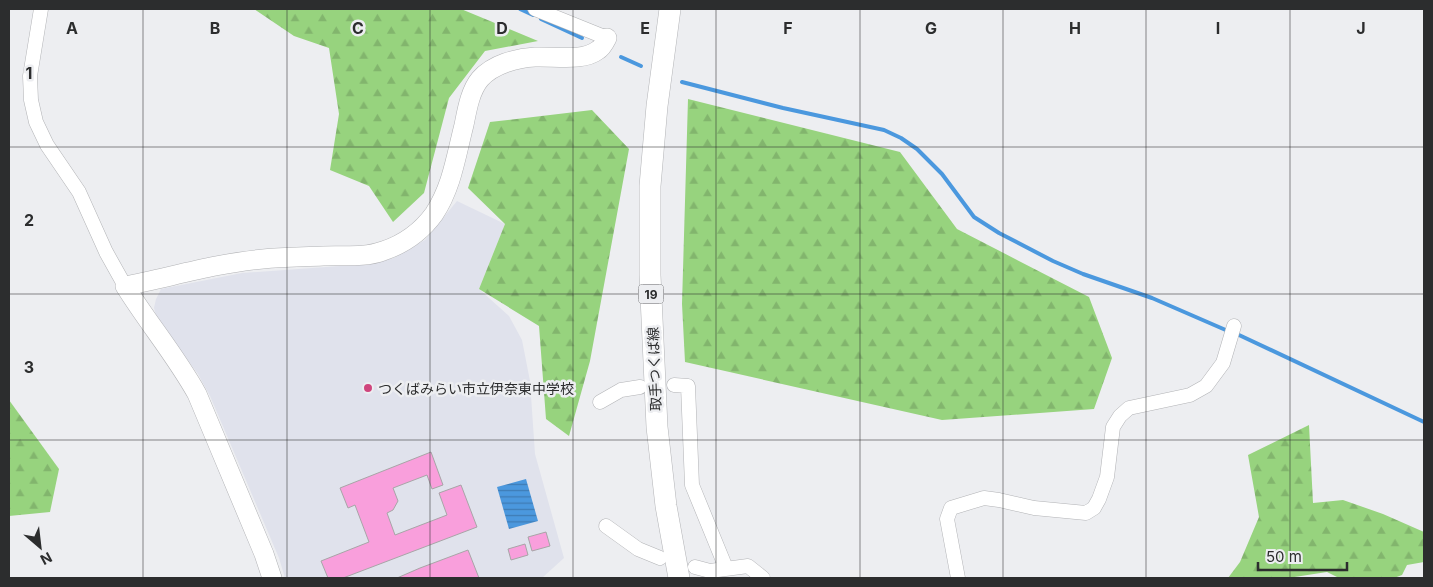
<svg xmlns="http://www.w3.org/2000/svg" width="1433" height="587" font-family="Inter,'Noto Sans JP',sans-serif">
<defs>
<pattern id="forest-firs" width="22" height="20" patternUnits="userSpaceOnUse" patternTransform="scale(1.25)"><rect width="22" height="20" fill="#97d37e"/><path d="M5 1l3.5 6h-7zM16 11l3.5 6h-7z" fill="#82b56d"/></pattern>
<pattern id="water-rules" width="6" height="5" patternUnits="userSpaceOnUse" patternTransform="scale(1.25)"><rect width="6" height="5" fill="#4b98de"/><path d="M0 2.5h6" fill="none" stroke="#3f7cb4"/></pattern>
</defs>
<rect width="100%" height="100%" fill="#edeef1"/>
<polygon fill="#e0e2ec" points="457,201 505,224 479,289 509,316 522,340 530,381 535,454 564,558 542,578 285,578 279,558 210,396 198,374 157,319 154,308 156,299 161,289 242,273 367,264 394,258 425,240"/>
<g fill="url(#forest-firs)">
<polygon points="254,9 461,9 538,41 485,51 449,98 424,193 393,222 369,186 330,170 339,114 329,48 294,36"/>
<polygon points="688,99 900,152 957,229 1089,297 1112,358 1094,409 942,420 685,362 682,304"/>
<polygon points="592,110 629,149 590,361 569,436 546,419 539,326 479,289 505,224 468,188 490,122"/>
<polygon points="9,400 59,469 50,512 9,516"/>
<polygon points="1309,425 1313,503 1343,500 1383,514 1424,532 1424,562 1407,565 1402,575 1394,578 1339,578 1327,572 1288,578 1228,578 1240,562 1259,517 1248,455"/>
</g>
<polygon fill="url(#water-rules)" points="526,479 538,521 509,529 497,487"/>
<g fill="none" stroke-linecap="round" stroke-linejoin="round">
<g stroke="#4b98de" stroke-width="4">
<polyline points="520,9 533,15"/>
<polyline points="541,19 582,38"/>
<polyline points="621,57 641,66"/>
<polyline points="682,82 783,108 884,130 901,138 917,149 942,174 974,217 999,233 1053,261 1083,274 1152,298 1228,331"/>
<polyline points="1239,335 1424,422"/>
</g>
</g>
<g fill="#f99fdc" stroke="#a8a5a7">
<polygon points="431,452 443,485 432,489 427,475 393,488 398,501 393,510 387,513 395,535 447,515 439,493 461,485 477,527 343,578 328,578 321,561 369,542 355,505 348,508 340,488"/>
<polygon points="546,532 550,546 532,551 528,537"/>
<polygon points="525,544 528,555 511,560 508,549"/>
<polygon points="468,550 479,578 397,578 420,568"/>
</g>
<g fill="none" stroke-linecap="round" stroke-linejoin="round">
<defs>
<g id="street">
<polyline points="41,9 30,76 31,100 36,122 47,145 79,192 106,252 125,286"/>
<polyline points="535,9 607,38"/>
<polyline points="674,385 688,386 692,485 726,568"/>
<polyline points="600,402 621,390 640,387"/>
<polyline points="606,526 638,549 660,558"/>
<polyline points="695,567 710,571 748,566 763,578"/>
<polyline points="958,578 947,519 951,508 984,498 999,500 1034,508 1086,513 1094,508 1099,499 1107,477 1113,427 1120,416 1129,408 1190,395 1206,386 1223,363 1234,326"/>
</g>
<path id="secondary" d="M272,578L264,554L197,394C176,356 148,323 125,286C171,277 217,263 263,259C283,257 303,257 323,256C343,255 364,258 383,251C404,244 421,232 434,214C452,187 456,156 464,125C467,110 470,91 480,79C493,64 517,58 535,57C554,56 583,62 598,50C602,48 605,42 607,38"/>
<polyline id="primary" points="670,9 657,106 650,186 650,275 657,427 666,506 679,578"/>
</defs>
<use href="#street" stroke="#b2b3b6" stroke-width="15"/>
<use href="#secondary" stroke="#b2b3b6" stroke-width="20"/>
<use href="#primary" stroke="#b2b3b6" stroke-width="22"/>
<use href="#street" stroke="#fff" stroke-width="14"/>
<use href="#secondary" stroke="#fff" stroke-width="19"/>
<use href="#primary" stroke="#fff" stroke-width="21"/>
</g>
<path fill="none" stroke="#2c2d2e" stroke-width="1" stroke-opacity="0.55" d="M143,9V578M287,9V578M430,9V578M573,9V578M716,9V578M860,9V578M1003,9V578M1146,9V578M1290,9V578M9,147H1424M9,294H1424M9,440H1424"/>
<circle fill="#cf457d" stroke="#edeef1" stroke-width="2" cx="368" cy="388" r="5"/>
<g text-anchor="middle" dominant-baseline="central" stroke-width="5" stroke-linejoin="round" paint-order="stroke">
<rect fill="#edeef1" stroke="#666768" stroke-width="1" x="638.5" y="284.5" width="25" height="19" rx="4"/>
<g font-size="12" font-weight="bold" fill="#2c2d2e">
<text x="651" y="294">19</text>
</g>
<g font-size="14" fill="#2c2d2e" stroke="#edeef1">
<text transform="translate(654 369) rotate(-92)">取手つくば線</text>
</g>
<g font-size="14" fill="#2c2d2e" stroke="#edeef1" text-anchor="start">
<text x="378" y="388">つくばみらい市立伊奈東中学校</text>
</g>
</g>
<g font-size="16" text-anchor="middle" font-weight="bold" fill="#2c2d2e" stroke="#edeef1" stroke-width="5" stroke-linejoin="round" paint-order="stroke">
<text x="72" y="34">A</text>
<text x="215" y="34">B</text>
<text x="358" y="34">C</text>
<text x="502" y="34">D</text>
<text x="645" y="34">E</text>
<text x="788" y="34">F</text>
<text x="931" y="34">G</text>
<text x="1075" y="34">H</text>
<text x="1218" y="34">I</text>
<text x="1361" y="34">J</text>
<text x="29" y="79">1</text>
<text x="29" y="226">2</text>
<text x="29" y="373">3</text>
</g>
<rect width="1433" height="587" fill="none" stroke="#2c2d2e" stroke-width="20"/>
<g transform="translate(40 547) rotate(152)" stroke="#edeef1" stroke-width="4" paint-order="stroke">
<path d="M0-4L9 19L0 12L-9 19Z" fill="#2c2d2e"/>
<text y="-8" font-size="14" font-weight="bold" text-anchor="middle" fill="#2c2d2e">N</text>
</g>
<path d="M1258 562v8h89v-8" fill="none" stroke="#2c2d2e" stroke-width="2.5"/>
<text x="1266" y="562" font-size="15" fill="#2c2d2e" stroke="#edeef1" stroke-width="4" paint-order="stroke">50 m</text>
</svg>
